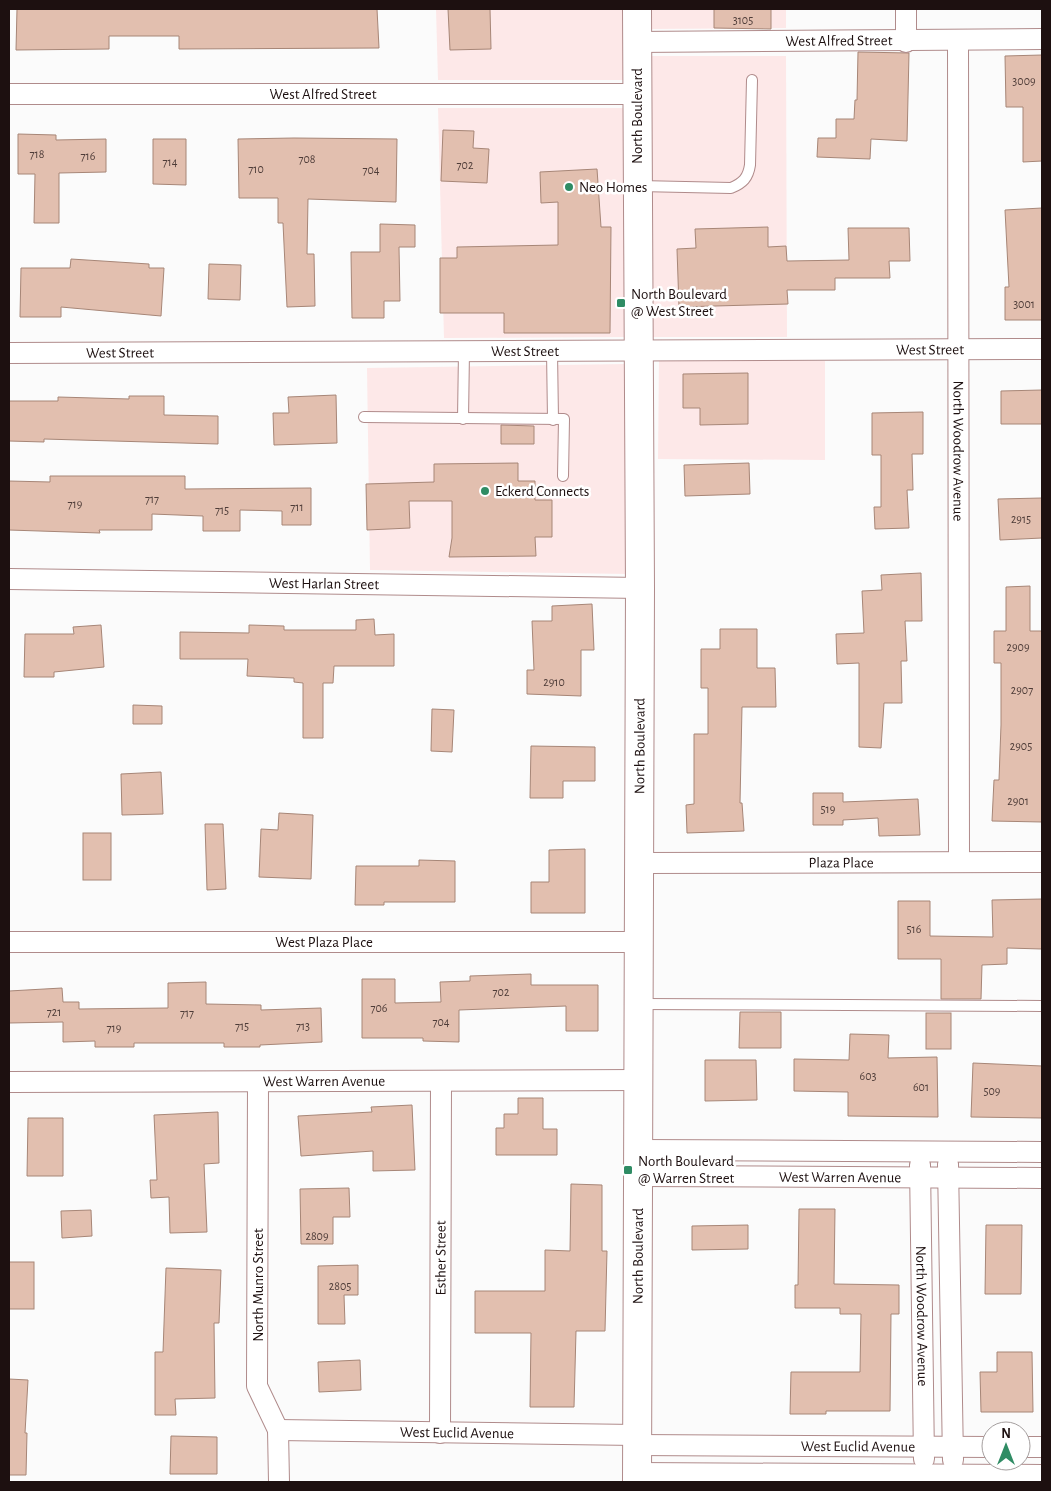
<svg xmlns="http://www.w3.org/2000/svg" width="1051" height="1491" font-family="'Alegreya Sans',sans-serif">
<rect width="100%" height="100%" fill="#fbfbfb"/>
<g fill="#fde8e8">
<polygon points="436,9 625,9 625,80 438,80"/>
<polygon points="649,9 786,9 786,28 649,29"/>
<polygon points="649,56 786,56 787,337 650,337"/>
<polygon points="438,108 625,108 626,337 444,338"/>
<polygon points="659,360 825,361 825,460 658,459"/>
<polygon points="626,364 628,574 370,570 367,368"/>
</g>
<g fill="#e2bfaf" stroke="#a78677">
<polygon points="17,9 377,9 379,48 179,49 179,36 109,36 109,49 16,50"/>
<polygon points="448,9 490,9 491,49 450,50"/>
<polygon points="714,9 771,9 771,29 714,28"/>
<polygon points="858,52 909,53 907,141 871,139 870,159 817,157 818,138 836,138 836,119 854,119 855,100 857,100"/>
<polygon points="1042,55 1042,161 1023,162 1023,107 1006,107 1005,56"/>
<polygon points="443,130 474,131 473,148 489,149 487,183 441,181"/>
<polygon points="18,134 56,135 56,140 106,139 106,172 59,173 59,223 34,223 35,174 18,174"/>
<polygon points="294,138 397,139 396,202 308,199 307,254 314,254 315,306 287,307 283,223 278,223 278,198 239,198 238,139"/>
<polygon points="153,139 186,139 186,185 153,184"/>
<polygon points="597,169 601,227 611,227 610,333 504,333 504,313 440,313 440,258 457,258 457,247 558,245 558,202 541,203 540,172"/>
<polygon points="1042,208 1042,320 1005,320 1005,287 1009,287 1005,210"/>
<polygon points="380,224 415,225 415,247 399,247 400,301 384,301 384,318 352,318 351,252 380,252"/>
<polygon points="768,227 768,247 786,246 787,261 849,260 848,228 909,228 910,261 889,261 890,278 835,278 835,290 787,290 788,304 679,307 677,249 696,248 695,229"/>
<polygon points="71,259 149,264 149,268 164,268 161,316 61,307 61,317 20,317 21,268 70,268"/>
<polygon points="209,264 241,265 240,300 208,299"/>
<polygon points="748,373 748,424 700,425 700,408 683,408 683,374"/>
<polygon points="1042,390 1042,424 1001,424 1001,391"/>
<polygon points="336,395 337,443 274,445 273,413 289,413 288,397"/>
<polygon points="129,396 164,396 164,415 218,416 218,444 44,439 44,442 9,441 9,401 58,401 58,397 129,399"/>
<polygon points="923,412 923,454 912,454 913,490 907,490 909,528 875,529 874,507 881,507 881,455 872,455 872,413"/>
<polygon points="501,425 534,426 534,444 501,444"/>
<polygon points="518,463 518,481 535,481 535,500 552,500 552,537 535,537 536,556 449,557 452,538 452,501 409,501 410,528 367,530 366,484 434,482 434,464"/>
<polygon points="749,463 750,494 685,496 684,465"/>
<polygon points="50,476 185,476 185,489 311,488 311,525 282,525 282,511 240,510 240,531 203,531 203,516 152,514 152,530 99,530 100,533 9,530 9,481 50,482"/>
<polygon points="1042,498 1042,538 1000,540 998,499"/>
<polygon points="921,573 922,621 905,621 907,661 901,661 902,703 884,703 881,748 859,747 859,663 837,664 836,634 864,633 862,591 882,590 881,575"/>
<polygon points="1030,586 1030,631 1042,631 1042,822 992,821 994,780 999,780 1001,725 1001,663 994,663 994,631 1006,631 1006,587"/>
<polygon points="592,604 594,650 581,650 581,696 527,694 527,670 534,670 532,621 552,621 552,606"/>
<polygon points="374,619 375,635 394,634 394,666 334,666 333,683 323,683 323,738 303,738 303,683 294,682 294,678 247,676 248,659 180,659 180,632 249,633 249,625 284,626 284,630 356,630 356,620"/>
<polygon points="101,625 104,667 54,672 54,677 24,677 25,634 74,634 73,627"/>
<polygon points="720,629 757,629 757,668 775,668 776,707 742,707 740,803 742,803 744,831 687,833 686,805 694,804 694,734 708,734 708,688 701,688 701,649 720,649"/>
<polygon points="133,705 162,706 162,724 133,724"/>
<polygon points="432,709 454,710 452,752 431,751"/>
<polygon points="531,746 595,747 595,781 563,781 563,798 530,798"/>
<polygon points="161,772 163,814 122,815 121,774"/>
<polygon points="813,793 843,793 843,802 918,799 920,835 879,836 878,818 843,820 843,825 813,825"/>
<polygon points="279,813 313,815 311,879 259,877 261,829 278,830"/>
<polygon points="205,824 223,824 226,889 207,890"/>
<rect x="83" y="833" width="28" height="47"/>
<polygon points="585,849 585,913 531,913 531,882 549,882 549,850"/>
<polygon points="419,860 455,861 455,902 384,902 384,905 355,905 356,866 419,866"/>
<polygon points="1042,899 1042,949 1007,948 1007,964 982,965 981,999 941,999 941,959 898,959 898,901 930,901 930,936 993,937 992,900"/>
<polygon points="531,974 531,985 598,985 598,1031 566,1031 566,1006 459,1010 459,1042 423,1041 423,1038 362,1038 362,979 395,979 395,1003 441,1002 440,982 470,981 470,976"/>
<polygon points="206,982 206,1004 261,1005 261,1010 321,1008 322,1042 260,1045 260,1047 224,1047 224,1043 134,1043 134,1047 95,1047 95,1041 63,1042 63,1022 9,1023 9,991 62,988 63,1002 79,1002 79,1009 168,1008 168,983"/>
<polygon points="740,1012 781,1012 781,1048 739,1048"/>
<rect x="926" y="1013" width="25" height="36"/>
<polygon points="850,1034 889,1035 888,1058 937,1057 938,1117 848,1116 848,1092 794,1091 794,1059 849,1060"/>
<polygon points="705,1060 756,1060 757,1100 705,1101"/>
<polygon points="973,1063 1042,1066 1042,1118 971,1117"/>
<polygon points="518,1098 543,1098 543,1129 557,1129 557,1155 496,1155 496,1128 504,1128 504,1114 518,1114"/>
<polygon points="412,1105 415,1170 373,1171 373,1151 301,1156 298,1116 372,1112 371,1107"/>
<polygon points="218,1112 219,1163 204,1164 207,1232 170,1233 169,1197 151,1198 150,1180 157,1180 154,1115"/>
<polygon points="28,1118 63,1118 63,1176 27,1176"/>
<polygon points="571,1184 602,1185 602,1251 607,1251 605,1331 576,1331 574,1407 530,1407 531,1333 475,1333 475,1291 545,1291 545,1250 570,1251"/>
<polygon points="349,1188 350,1217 333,1217 333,1244 301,1244 300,1189"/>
<polygon points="799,1209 835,1209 834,1284 899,1285 899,1314 891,1314 890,1411 826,1411 826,1414 790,1414 791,1372 860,1372 861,1314 840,1314 840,1308 795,1308 795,1285 798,1285"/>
<polygon points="91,1210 92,1236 62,1238 61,1211"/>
<polygon points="748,1225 748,1249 692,1250 692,1226"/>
<polygon points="986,1225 1022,1225 1021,1294 985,1294"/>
<rect x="9" y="1262" width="25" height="47"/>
<polygon points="358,1265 358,1295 344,1295 345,1324 318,1324 318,1266"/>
<polygon points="166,1268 221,1270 219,1323 214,1323 215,1398 175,1399 176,1415 155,1415 155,1352 163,1352"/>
<polygon points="997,1352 1032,1352 1033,1412 981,1412 980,1372 997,1372"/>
<polygon points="360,1360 361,1390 319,1392 318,1362"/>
<polygon points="9,1379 28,1380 25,1433 27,1433 26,1475 9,1475"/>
<polygon points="171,1436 217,1437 217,1474 170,1474"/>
</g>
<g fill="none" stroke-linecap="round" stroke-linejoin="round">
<defs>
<g id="lane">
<path d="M639,186L731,188C743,183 748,178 750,165L752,80"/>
<polyline points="552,351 553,420"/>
<polyline points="364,417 564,419 563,476"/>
<polyline points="463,419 464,351"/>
<polyline points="640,1004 1042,1006"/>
</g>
<g id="street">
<path id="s1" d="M958,40L959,862"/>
<path id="s2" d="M637,42L1042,39"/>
<polyline points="906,42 906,9"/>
<path id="s3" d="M9,94H637"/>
<path id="s4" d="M9,353L1042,349"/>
<path id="s5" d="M9,579L640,588"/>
<path id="s6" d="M640,863L1042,862"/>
<path id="s7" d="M9,942H639"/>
<path id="s8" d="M9,1082L639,1080"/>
<polyline points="258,1083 257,1386 278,1430 279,1482"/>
<polyline points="639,1150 1042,1152"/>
<polyline points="948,1164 953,1460"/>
<path id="s9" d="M920,1165L924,1459"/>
<path id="s10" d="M639,1176L1042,1178"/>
<path id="s11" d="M278,1430L636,1435"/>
<path id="s12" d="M440,1433L441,1082"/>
<path id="s13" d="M636,1445L991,1447"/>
<polyline points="1021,1447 1042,1447"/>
<polyline points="637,1473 1042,1475"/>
</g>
<g id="secondary">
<path id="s14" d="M637,1482L640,588L637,9"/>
</g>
</defs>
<use href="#lane" stroke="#b08b8b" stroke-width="12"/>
<use href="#street" stroke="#b08b8b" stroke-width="22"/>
<use href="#secondary" stroke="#b08b8b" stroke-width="30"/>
<use href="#lane" stroke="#fff" stroke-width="10"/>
<use href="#street" stroke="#fff" stroke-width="20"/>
<use href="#secondary" stroke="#fff" stroke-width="28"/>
</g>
<g fill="#2f8c64" stroke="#fff" stroke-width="2">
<circle cx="569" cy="187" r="5"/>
<rect x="616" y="298" width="10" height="10" rx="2.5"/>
<circle cx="485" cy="491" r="5"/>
<rect x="623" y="1165" width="10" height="10" rx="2.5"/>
</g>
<g text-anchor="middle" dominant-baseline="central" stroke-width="5" stroke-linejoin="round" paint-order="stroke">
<g font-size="12" fill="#4e3c38">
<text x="743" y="20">3105</text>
<text x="1024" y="81">3009</text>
<text x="37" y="154">718</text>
<text x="88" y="156">716</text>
<text x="307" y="159">708</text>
<text x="170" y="162">714</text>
<text x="465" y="165">702</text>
<text x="256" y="169">710</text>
<text x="371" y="170">704</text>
<text x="1024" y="304">3001</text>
<text x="152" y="499">717</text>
<text x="75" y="504">719</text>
<text x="297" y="507">711</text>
<text x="222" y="510">715</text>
<text x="1021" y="519">2915</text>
<text x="1018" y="647">2909</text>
<text x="554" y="682">2910</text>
<text x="1022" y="690">2907</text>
<text x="1021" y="746">2905</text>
<text x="1018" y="801">2901</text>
<text x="828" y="809">519</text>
<text x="914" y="929">516</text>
<text x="501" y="992">702</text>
<text x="379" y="1008">706</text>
<text x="54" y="1012">721</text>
<text x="187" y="1013">717</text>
<text x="441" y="1022">704</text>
<text x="242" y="1026">715</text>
<text x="303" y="1026">713</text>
<text x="114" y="1028">719</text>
<text x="868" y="1076">603</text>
<text x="921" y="1087">601</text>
<text x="992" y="1091">509</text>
<text x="317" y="1236">2809</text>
<text x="340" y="1286">2805</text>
</g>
<g font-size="15" fill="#1d1010" stroke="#fff">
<text stroke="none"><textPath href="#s2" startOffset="202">West Alfred Street</textPath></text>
<text stroke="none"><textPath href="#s3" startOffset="314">West Alfred Street</textPath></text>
<text transform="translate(637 116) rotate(-90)">North Boulevard</text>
<text stroke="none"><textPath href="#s4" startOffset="921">West Street</textPath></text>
<text stroke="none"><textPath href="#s4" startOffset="516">West Street</textPath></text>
<text stroke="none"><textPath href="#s4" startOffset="111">West Street</textPath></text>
<text stroke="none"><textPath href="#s1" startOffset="411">North Woodrow Avenue</textPath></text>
<text stroke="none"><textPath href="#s5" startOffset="315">West Harlan Street</textPath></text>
<text stroke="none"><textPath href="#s14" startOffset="736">North Boulevard</textPath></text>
<text stroke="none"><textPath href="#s6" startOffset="201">Plaza Place</textPath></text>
<text stroke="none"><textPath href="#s7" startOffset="315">West Plaza Place</textPath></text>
<text stroke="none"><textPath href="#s8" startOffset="315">West Warren Avenue</textPath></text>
<text stroke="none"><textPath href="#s10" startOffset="201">West Warren Avenue</textPath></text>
<text stroke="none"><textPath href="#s14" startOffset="226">North Boulevard</textPath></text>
<text stroke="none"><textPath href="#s12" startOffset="175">Esther Street</textPath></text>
<text transform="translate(258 1285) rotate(-90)">North Munro Street</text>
<text stroke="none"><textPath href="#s9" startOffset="151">North Woodrow Avenue</textPath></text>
<text stroke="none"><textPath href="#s11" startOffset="179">West Euclid Avenue</textPath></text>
<text stroke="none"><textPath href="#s13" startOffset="222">West Euclid Avenue</textPath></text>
</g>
<g font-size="15" fill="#1d1010" stroke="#fff" text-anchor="start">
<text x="579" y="187">Neo Homes</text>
<text x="631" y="294">North Boulevard<tspan x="631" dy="17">@ West Street</tspan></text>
<text x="495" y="491">Eckerd Connects</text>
<text x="638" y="1161">North Boulevard<tspan x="638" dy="17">@ Warren Street</tspan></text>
</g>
</g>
<rect width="1051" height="1491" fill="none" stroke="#1d1010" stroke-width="20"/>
<g transform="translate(1006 1446)"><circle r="24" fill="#ffffff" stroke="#a59f9f"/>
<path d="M0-4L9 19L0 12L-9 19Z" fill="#2f8c64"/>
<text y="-8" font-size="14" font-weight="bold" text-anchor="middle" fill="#1d1010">N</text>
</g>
</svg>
